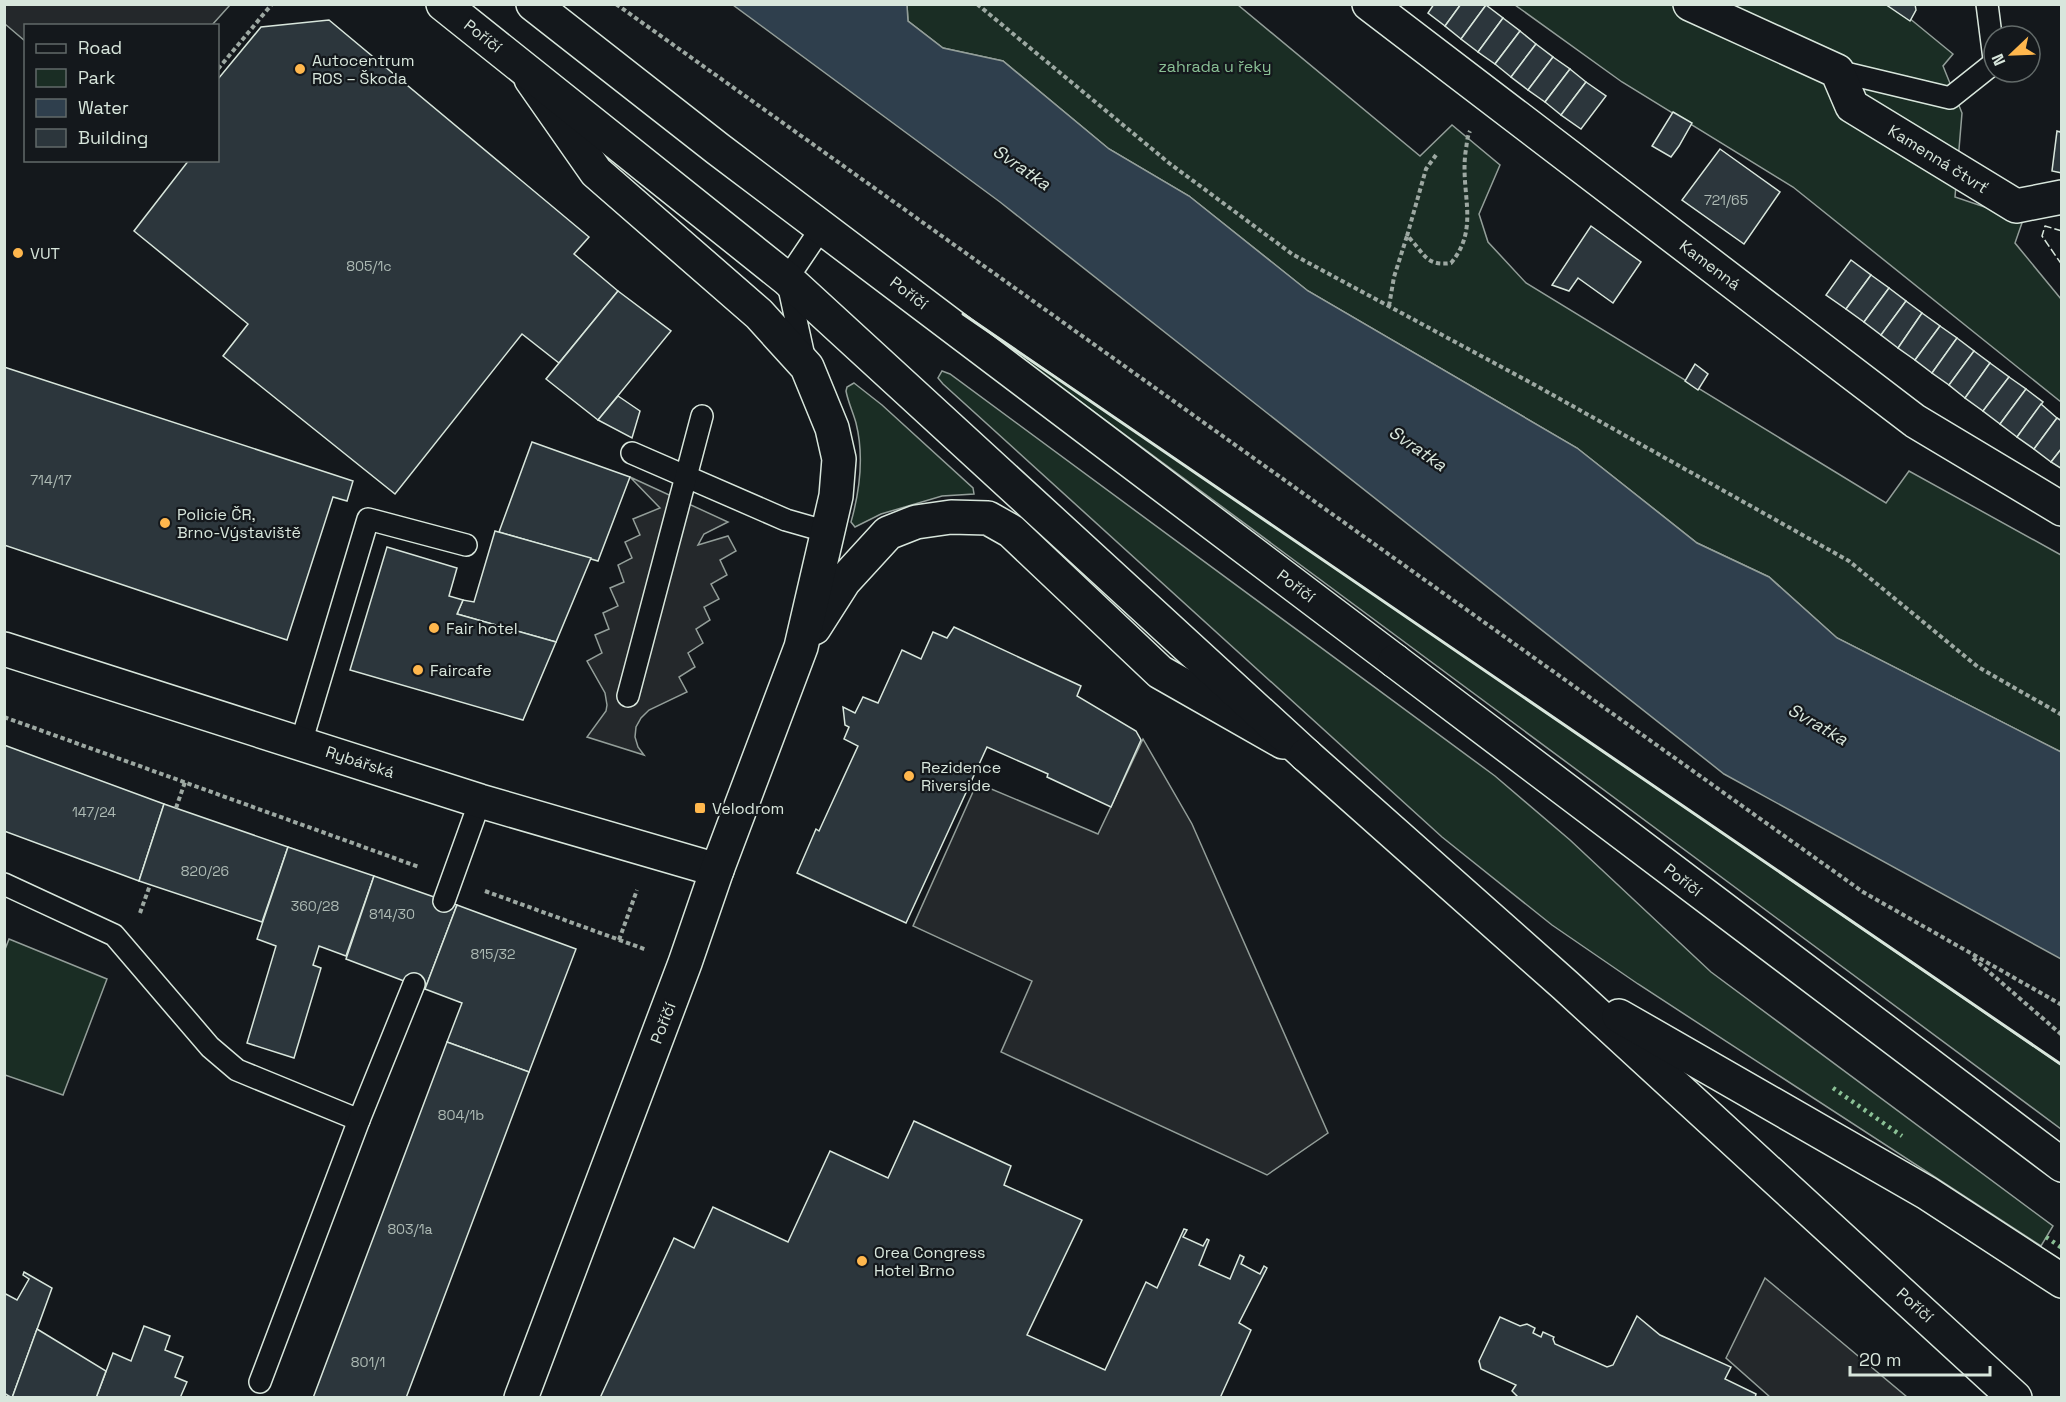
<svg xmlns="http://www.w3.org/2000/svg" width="2066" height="1402" font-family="'Space Grotesk',sans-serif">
<rect width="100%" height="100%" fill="#14181c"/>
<g fill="#1a2d24" stroke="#939e99" stroke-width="1.5">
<polygon points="1892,4 1953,54 1943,66 1962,113 1955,197 2023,220 2015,243 2061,299 2061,402 1793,187 1622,82 1515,5"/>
<polygon points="907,5 1238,5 1420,156 1452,125 1500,165 1479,214 1488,242 1526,283 1886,503 1909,471 2061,555 2061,752 1837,638 1769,577 1697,543 1577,448 1308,291 1189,196 1109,149 1003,61 943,48 908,21"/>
<polygon points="946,302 2061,1065 2061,1129"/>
<polygon points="942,371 950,374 1495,776 1570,840 1711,972 2053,1226 2041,1246 1638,984 1552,925 1442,837 943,384 938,378"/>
<path d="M854,383L882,405L973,488L974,494L942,496L881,514L855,527L851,522C860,490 864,455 856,423C853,412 848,402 846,391L847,387Z"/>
<polygon points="9,939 107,979 63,1095 5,1075 4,952"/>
</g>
<g fill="#24282b" stroke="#939e99" stroke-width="1.5">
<polygon points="4,5 5,4 230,5 212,25 26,26 25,41 5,24"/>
<polygon points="630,477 728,522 704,534 698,545 728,536 736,551 720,560 727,575 711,584 719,599 704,607 710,620 696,629 703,643 688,653 695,667 679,677 687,692 649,710 641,718 636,727 635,737 638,747 644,755 587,737 606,711 607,705 605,693 587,661 602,653 595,635 609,629 603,613 618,606 610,588 624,582 618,565 632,558 625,542 640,535 633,519 660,508"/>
<polygon points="1143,739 1192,824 1328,1133 1267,1175 1001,1052 1032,981 913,926 977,783 1098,834"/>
<polygon points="1765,1278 1907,1397 1770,1397 1726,1358"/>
</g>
<polygon fill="#2f3f4d" stroke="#939e99" stroke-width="1.5" points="733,5 907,5 908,21 943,48 1003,61 1109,149 1189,196 1308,291 1577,448 1697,543 1769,577 1837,638 2061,752 2061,959 1724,774 1000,202"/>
<g fill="#2c363c" stroke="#d8e6dc" stroke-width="1.5">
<polygon points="1434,4 1461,4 1445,26 1428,13"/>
<polygon points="1461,4 1486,5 1461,39 1445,26"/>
<polygon points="1885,4 1915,4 1916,10 1910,21"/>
<polygon points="1486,5 1503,18 1478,52 1461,39"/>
<polygon points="1503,18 1520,31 1495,64 1478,52"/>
<polygon points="329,20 589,237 574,254 618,291 559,363 522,334 395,494 223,356 248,324 134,231 189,160 218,160 218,79 261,27"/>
<polygon points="1520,31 1536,44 1511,77 1495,64"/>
<polygon points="1536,44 1553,57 1528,90 1511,77"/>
<polygon points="1553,57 1570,69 1545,102 1528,90"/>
<polygon points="1570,69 1586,82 1561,115 1545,102"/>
<polygon points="1586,82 1606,96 1581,129 1561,115"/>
<polygon points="1673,112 1692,123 1679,146 1671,157 1652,146"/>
<polygon points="2062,127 2062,173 2052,171 2057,131 2060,132"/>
<polygon points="1720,149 1780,192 1744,244 1682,200"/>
<polygon points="1591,226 1641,262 1613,303 1578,278 1569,291 1552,285"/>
<polygon points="1851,260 1871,275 1846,309 1826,295"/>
<polygon points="1871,275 1889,288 1864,322 1846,309"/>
<polygon points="1889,288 1906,301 1881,335 1864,322"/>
<polygon points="618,291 671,331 598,420 546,379"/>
<polygon points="1906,301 1922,313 1898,348 1881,335"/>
<polygon points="1922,313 1940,326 1915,360 1898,348"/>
<polygon points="1940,326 1957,338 1932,373 1915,360"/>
<polygon points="1957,338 1974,351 1949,385 1932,373"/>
<polygon points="1974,351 1990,363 1965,398 1949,385"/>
<polygon points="1990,363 2009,377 1983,411 1965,398"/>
<polygon points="1695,364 1708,374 1698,390 1685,381"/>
<polygon points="4,367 353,481 347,501 333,497 287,640 4,545"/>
<polygon points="2009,377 2026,389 2000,424 1983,411"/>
<polygon points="2026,389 2043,402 2017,437 2000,424"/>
<polygon points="618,396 640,411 632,438 598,420"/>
<polygon points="2041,404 2057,418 2034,449 2017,437"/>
<polygon points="2057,418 2062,421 2062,448 2051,462 2034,449"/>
<polygon points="532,442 630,477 598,561 499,532"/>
<polygon points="2062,448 2062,469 2051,462"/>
<polygon points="495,531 591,558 556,642 457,614 463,600 474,602"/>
<polygon points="387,547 457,568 449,596 463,600 457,614 556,642 523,720 350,670"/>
<polygon points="954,627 1081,686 1077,696 1136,731 1141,740 1111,807 1047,777 1048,774 987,747 906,923 797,873 816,829 819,831 858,746 844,739 849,727 845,725 843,707 855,713 863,697 878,703 902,650 921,659 933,632 947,638"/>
<polygon points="4,745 164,804 139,881 4,831"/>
<polygon points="164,804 288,847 262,922 139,881"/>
<polygon points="288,847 374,876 346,956 319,946 313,965 321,968 294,1058 247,1043 276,946 257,939"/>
<polygon points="374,876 457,905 425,989 346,959"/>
<polygon points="457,905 576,949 529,1072 447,1042 462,1003 425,989"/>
<polygon points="447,1042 529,1072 406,1398 313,1398"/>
<polygon points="914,1121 1011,1166 1004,1185 1082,1220 1027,1335 1105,1370 1146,1282 1157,1288 1184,1229 1187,1230 1183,1237 1203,1246 1207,1239 1209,1240 1199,1265 1230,1279 1240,1255 1244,1257 1241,1264 1260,1274 1264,1266 1267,1268 1239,1323 1251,1330 1220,1398 600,1398 674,1238 694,1248 713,1207 788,1242 830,1151 888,1178"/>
<polygon points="24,1272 52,1288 12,1398 4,1393 4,1293 17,1300 29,1279 23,1275"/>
<polygon points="1637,1316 1660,1335 1731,1367 1725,1379 1756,1394 1755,1398 1519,1398 1512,1391 1516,1385 1481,1369 1479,1361 1500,1317 1520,1326 1527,1324 1535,1328 1533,1333 1541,1337 1543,1332 1554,1337 1553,1339 1555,1344 1607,1367 1613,1365"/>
<polygon points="144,1326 170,1336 165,1350 183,1357 175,1377 187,1382 180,1398 96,1398 113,1353 131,1361"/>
<polygon points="37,1329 106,1371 96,1398 12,1398"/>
</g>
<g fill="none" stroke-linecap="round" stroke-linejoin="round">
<defs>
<g id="lane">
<polyline points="1987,4 1994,59"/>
<polyline points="1837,71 1950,98 1994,63"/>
<polyline points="805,361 787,279 822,227"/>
<polyline points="632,453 786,520 828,532"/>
<polyline points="628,696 702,416"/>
<polyline points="301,743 368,519 466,545"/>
<polyline points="4,884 114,935 210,1047 237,1070 359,1120"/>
<polyline points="444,901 480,801"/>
<polyline points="260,1382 359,1120 414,984"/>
</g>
<g id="street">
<polyline points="1369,4 1915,421 2062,509"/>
<polyline points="1690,4 1837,71 1852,106 2016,206 2062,197"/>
<polyline points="814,628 844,581 888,533 916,522 951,517 988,518 1011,531 1160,672 1283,742"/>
<polyline points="4,649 480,801 717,870"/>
<polyline points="521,1398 685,963 717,870 801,647 836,496 839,459 832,428 807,367 759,314 596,172 531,79"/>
</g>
<g id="primary">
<polyline points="443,4 787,279 1306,755"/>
<polyline points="533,4 718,149 1395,661"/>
</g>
<g id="highway">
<polyline points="1395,661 2062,1165"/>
<polyline points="1306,755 1565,985 2015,1398"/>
<polyline points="1619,1016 1927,1193 2062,1281"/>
</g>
</defs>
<use href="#lane" stroke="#d8e6dc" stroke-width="24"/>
<use href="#street" stroke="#d8e6dc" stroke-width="36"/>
<use href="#primary" stroke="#d8e6dc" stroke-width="36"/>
<use href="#highway" stroke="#d8e6dc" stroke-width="36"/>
<g stroke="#9da8a2" stroke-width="4" stroke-dasharray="4.5 3" stroke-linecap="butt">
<polyline points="616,4 1863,892 2062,1005"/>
<polyline points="977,4 1169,163 1292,254 1535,385 1849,561 1978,667 2062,715"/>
<polyline points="218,69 272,4"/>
<polyline points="1407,236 1426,169 1436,155"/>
<path d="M1389,306L1394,277L1407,236C1424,251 1424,267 1451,263C1481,227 1459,192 1466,149C1467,143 1467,137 1470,131"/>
<polyline points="4,717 419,867"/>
<polyline points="176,808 185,782"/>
<polyline points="485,891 647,950"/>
<polyline points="140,913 150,885"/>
<polyline points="619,940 637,890"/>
<polyline points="1973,958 2062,1035"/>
</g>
<use href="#lane" stroke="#14181c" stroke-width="21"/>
<use href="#street" stroke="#14181c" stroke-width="33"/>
<use href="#primary" stroke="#14181c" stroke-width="33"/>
<use href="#highway" stroke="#14181c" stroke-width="33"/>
<g stroke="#8ac095" stroke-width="4.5" stroke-dasharray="3 4.5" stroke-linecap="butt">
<polyline points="1833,1088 1902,1136"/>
<polyline points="2046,1237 2062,1248"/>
</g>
<polyline stroke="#d8e6dc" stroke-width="1.5" stroke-dasharray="8 3" stroke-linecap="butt" points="2062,231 2045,226 2042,236 2062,265"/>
<polyline stroke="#d8e6dc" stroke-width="3" points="963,314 2062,1065"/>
</g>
<g fill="#ffb74d" stroke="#14181c" stroke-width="2">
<circle cx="300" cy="69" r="6"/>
<circle cx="18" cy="253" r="6"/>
<circle cx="165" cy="523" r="6"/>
<circle cx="434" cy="628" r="6"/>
<circle cx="418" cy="670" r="6"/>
<circle cx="909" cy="776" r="6"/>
<rect x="694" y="802" width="12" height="12" rx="3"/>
<circle cx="862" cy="1261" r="6"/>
</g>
<g text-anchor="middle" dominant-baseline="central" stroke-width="4.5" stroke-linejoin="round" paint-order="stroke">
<g font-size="14" fill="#adbab4">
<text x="1726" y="200">721/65</text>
<text x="369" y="266">805/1c</text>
<text x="51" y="480">714/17</text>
<text x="94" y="812">147/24</text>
<text x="205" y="871">820/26</text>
<text x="315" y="906">360/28</text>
<text x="392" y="914">814/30</text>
<text x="493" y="954">815/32</text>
<text x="461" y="1115">804/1b</text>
<text x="410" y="1229">803/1a</text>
<text x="368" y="1362">801/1</text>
</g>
<g font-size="16" fill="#d8e6dc" stroke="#14181c">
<text transform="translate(483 36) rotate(38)">Poříčí</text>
<text transform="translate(1938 159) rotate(32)">Kamenná čtvrť</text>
<text transform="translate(1710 265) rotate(37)">Kamenná</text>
<text transform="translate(909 293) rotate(37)">Poříčí</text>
<text transform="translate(1296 586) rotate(37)">Poříčí</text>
<text transform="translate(360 762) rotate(18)">Rybářská</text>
<text transform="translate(1683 880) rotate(37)">Poříčí</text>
<text transform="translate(663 1023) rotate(-69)">Poříčí</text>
<text transform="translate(1915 1305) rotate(42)">Poříčí</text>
</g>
<g font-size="16" fill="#d8e6dc" stroke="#14181c" text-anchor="start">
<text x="312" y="60">Autocentrum<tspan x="312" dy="18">ROS – Škoda</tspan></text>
<text x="30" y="253">VUT</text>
<text x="177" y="514">Policie ČR,<tspan x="177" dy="18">Brno-Výstaviště</tspan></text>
<text x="446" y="628">Fair hotel</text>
<text x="430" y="670">Faircafe</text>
<text x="921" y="767">Rezidence<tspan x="921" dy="18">Riverside</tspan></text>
<text x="712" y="808">Velodrom</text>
<text x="874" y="1252">Orea Congress<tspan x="874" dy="18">Hotel Brno</tspan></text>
</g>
<g font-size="16" fill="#8ac095" stroke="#14181c">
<text x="1215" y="66">zahrada u řeky</text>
</g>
<g font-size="18" font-style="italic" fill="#d8e6dc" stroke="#14181c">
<text transform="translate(1022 167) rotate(35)">Svratka</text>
<text transform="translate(1418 448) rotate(35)">Svratka</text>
<text transform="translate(1818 724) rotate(30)">Svratka</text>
</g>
</g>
<rect width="2066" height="1402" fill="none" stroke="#d8e6dc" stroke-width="12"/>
<rect x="24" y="24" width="195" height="138" fill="#14181c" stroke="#626a69" stroke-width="1.5"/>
<rect x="36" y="44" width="30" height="9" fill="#14181c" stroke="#626a69" stroke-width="1.5"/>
<text x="78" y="54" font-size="18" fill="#d8e6dc">Road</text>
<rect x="36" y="69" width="30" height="18" fill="#1a2d24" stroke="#626a69" stroke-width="1.5"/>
<text x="78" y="84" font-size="18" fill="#d8e6dc">Park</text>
<rect x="36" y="99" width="30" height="18" fill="#2f3f4d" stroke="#626a69" stroke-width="1.5"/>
<text x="78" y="114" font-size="18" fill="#d8e6dc">Water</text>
<rect x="36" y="129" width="30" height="18" fill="#2c363c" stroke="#626a69" stroke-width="1.5"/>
<text x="78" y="144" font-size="18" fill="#d8e6dc">Building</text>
<g transform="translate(2012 54) rotate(247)"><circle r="28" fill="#14181c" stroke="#626a69" stroke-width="1.5"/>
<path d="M0-4.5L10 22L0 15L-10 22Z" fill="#ffb74d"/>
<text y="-9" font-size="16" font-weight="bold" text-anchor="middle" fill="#d8e6dc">N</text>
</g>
<path d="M1850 1366v9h140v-9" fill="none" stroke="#d8e6dc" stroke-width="3"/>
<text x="1859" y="1366" font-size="18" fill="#d8e6dc" stroke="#14181c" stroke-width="4.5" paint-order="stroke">20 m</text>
</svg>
